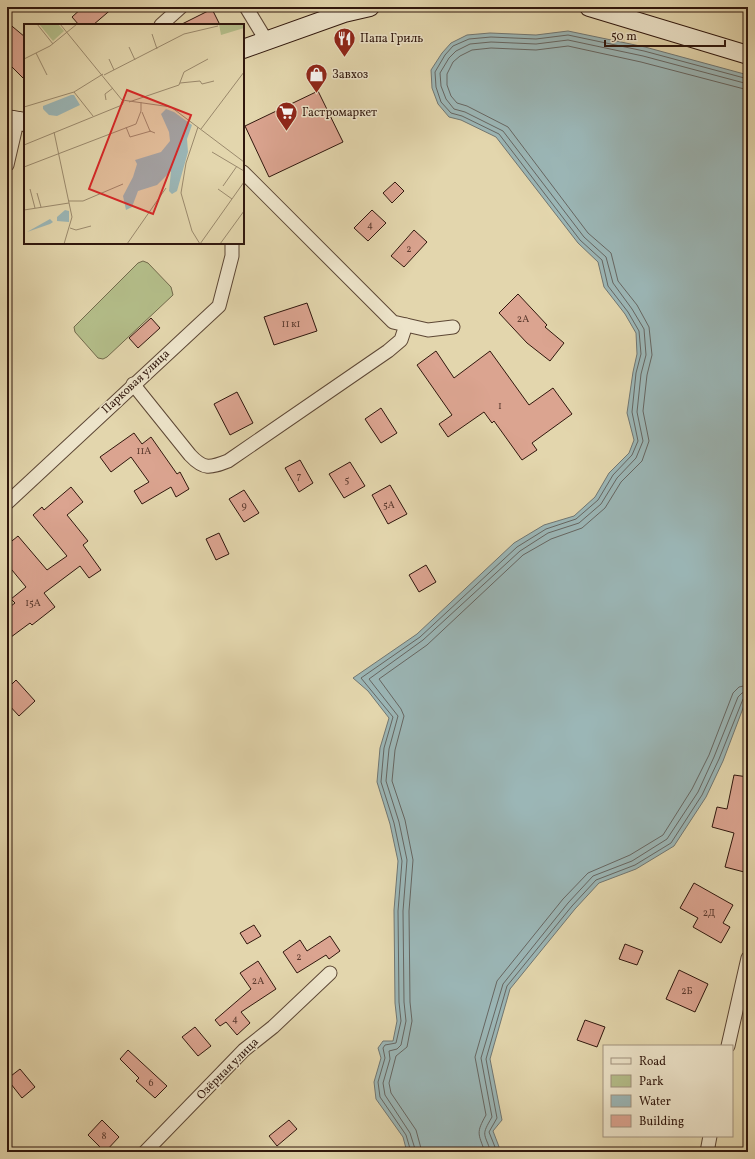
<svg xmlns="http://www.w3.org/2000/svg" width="755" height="1159" font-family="Vollkorn,serif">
<rect width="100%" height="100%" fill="#e3d6ad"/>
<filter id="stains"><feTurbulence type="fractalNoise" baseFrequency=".005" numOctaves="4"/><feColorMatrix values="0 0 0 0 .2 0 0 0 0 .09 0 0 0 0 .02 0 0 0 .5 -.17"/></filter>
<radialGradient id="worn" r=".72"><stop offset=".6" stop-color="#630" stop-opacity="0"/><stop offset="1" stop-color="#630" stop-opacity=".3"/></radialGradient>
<polygon fill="#b4be8a" stroke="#726a4c" points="143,261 148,263 171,287 173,295 107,357 103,359 98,358 75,332 74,327 138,263"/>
<polygon fill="#9bb6b6" stroke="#707672" points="568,31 645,47 748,75 748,695 723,761 706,797 674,846 636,869 599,883 575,909 510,989 490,1059 502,1120 493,1131 501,1152 407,1152 403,1137 376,1099 374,1082 381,1058 378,1048 383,1041 393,1041 397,1021 395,1003 394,910 398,861 390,824 377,782 380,748 389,718 368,691 353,678 417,634 514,543 544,525 574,516 595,497 609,473 629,453 634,440 627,413 633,372 637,354 636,333 625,314 604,287 598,262 578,243 496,137 461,120 449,117 438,104 432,88 431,70 442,53 451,43 467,35 490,33 536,35"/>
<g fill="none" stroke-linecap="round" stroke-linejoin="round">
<g stroke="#666662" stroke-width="1">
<polyline points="411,1152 406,1135 380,1097 378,1082 385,1058 383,1048 385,1045 396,1043 401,1021 399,1002 398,911 402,861 394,823 381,782 384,748 393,717 361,678 420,637 517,547 546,529 576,519 598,500 613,475 632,455 638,441 632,412 636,373 641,354 639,331 628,312 608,286 602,260 580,240 499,134 462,116 451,113 441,102 436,87 435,72 445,55 453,46 469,39 491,37 536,39 568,35 644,51 748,79"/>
<polyline points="416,1152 410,1133 385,1095 383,1083 390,1059 389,1051 397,1049 401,1045 406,1021 404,1002 403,911 407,860 399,822 386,781 389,749 398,716 369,679 423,640 520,551 548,533 579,523 601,504 617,478 636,458 643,441 637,412 641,374 646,355 644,329 632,309 613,283 606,257 584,237 503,131 465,112 454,109 446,99 441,86 440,73 449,58 456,51 470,44 491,42 536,44 568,40 643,56 748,84"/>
<polyline points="422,1152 416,1130 391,1093 389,1083 396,1056 407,1047 412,1021 410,1002 409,911 413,860 405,820 392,781 395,750 404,716 401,709 379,679 427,645 523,555 551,539 582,528 605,508 621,482 642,461 649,441 643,411 647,375 652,355 649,327 637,305 618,281 611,253 588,233 508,127 467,106 457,103 451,96 447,85 447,74 453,62 460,56 472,50 491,48 536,50 568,46 641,62 748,90"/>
<path d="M485,1152C478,1133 476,1133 486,1115L475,1057L497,981L563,899L588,873L630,855L663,835L692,789L709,755L733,693L739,687L748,685"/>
<path d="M491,1152C484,1132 481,1136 492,1117L481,1058L503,984L568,903L593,876L632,861L667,839L698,792L714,757L738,697L742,693L748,691"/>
<polyline points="497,1152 489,1132 497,1118 486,1059 507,986 572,906 596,880 635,865 671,843 702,795 719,759 743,699 748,696"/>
</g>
</g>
<g fill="#dba490" stroke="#30170d">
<polygon points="83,7 114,7 93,25 79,25 72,17"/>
<polygon points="212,9 220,25 180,25"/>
<polygon points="7,22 25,37 25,80 7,62"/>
<polygon points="318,91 343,142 269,177 245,126"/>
<polygon points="395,182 404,191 392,203 383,193"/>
<polygon points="372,210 386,223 368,241 354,228"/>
<polygon points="414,230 427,242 404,267 391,256"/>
<polygon points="518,294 547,325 545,327 564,343 550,361 527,343 499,313"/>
<polygon points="307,303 317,331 274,345 264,317"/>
<polygon points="151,318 160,328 138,348 129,338"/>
<polygon points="436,351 454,378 490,351 529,405 553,388 572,414 532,443 537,450 522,460 494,421 492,423 484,412 448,437 439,424 452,415 417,365"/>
<polygon points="237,392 253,423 230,435 214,404"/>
<polygon points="381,408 397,433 381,443 365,419"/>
<polygon points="134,433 142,444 151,437 177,474 180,472 189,489 176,497 171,487 142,504 134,491 149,482 131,457 111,472 100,457"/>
<polygon points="300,460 313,483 299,492 285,468"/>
<polygon points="350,462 365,486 344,498 329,474"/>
<polygon points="390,485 407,514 388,524 372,495"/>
<polygon points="71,487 83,502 67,515 88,541 83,545 101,570 89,578 80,566 44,593 55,607 32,625 30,623 7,640 7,609 15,603 11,599 26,587 7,564 7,545 18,536 47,570 67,556 33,515 42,507 44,510"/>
<polygon points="244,490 259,513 244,522 229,499"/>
<polygon points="219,533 229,554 216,560 206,539"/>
<polygon points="426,565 436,582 419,592 409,575"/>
<polygon points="16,680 35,701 19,716 7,703 7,689"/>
<polygon points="734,775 748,777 748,873 725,867 734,833 712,827 717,807 727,809"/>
<polygon points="694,883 733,905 723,923 730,927 721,943 693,927 698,918 680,908"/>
<polygon points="254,925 261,936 247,944 240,933"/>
<polygon points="330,936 340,951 329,959 326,955 297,973 283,952 300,940 307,951"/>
<polygon points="625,944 643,951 637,965 619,959"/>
<polygon points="258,961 276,989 241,1012 250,1023 237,1035 226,1022 220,1026 215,1020 251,989 240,973"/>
<polygon points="679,970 708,984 695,1012 666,999"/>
<polygon points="585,1020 605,1027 597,1047 577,1040"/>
<polygon points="195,1027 211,1046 198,1056 182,1037"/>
<polygon points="128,1050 167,1086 155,1098 136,1081 139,1078 120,1059"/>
<polygon points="20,1069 35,1087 22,1098 7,1079"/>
<polygon points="102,1120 119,1137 105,1152 88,1135"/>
<polygon points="289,1120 297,1129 277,1146 269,1136"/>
</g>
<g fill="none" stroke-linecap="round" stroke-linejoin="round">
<defs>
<g id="street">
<polyline points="246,7 266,40"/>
<polyline points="161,25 181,7"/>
<polyline points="7,165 17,122"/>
<polyline points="243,172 393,322 428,330 453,327"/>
<path d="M133,384L190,455C204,470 210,468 228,461L388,351L401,340L406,325"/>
<polyline points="7,503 219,306 232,256 232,243"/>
<polyline points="728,1046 748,958"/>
<polyline points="145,1152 244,1050 273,1027 330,973"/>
<polyline points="707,1152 710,1136"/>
</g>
<g id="secondary">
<polyline points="589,7 748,55"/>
<polyline points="243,49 344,13 370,7"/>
<polyline points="7,119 25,122"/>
</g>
</defs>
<use href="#street" stroke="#5d4735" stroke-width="15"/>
<use href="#secondary" stroke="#30170d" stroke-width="20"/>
<use href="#street" stroke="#ede4ca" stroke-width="13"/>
<use href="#secondary" stroke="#ede4ca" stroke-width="18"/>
</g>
<defs>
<symbol id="restaurant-pin" viewBox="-11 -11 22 30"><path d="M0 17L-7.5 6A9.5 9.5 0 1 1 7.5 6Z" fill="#8f2418" stroke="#ede4ca"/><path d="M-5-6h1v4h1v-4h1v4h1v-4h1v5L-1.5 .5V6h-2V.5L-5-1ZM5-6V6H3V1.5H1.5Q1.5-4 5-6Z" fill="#fff"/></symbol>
<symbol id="shop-pin" viewBox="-11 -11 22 30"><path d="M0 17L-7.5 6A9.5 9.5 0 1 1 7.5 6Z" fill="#8f2418" stroke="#ede4ca"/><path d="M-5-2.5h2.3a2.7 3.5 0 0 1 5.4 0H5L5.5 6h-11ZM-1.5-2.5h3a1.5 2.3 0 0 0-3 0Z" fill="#fff"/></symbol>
<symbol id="supermarket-pin" viewBox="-11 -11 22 30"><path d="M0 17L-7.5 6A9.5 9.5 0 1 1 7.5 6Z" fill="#8f2418" stroke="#ede4ca"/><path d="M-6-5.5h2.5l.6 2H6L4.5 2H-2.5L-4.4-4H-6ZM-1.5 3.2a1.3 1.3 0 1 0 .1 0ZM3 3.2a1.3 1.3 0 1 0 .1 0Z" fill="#fff"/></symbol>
</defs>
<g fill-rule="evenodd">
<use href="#restaurant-pin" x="332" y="26" width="25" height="34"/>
<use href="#shop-pin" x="304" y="62" width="25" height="34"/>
<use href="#supermarket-pin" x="274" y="100" width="25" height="34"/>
</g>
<g text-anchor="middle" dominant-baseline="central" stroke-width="3" stroke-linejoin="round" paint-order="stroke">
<g font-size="10" fill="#5b3a2e">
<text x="370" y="225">4</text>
<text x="409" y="249">2</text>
<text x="523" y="319">2А</text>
<text x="291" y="324">11 к1</text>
<text x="500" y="406">1</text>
<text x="144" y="451">11А</text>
<text x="299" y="476">7</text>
<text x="347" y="480">5</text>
<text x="389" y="505">5А</text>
<text x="244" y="506">9</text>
<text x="33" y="603">15А</text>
<text x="709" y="913">2Д</text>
<text x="299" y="957">2</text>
<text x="258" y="981">2А</text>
<text x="687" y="991">2Б</text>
<text x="235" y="1019">4</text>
<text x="151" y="1083">6</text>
<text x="104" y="1136">8</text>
</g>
<g font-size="12" fill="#30170d" stroke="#ede4ca" text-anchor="start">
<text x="360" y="39">Папа Гриль</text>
<text x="332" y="75">Завхоз</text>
<text x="302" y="113">Гастромаркет</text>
</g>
<g font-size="12" fill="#30170d" stroke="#ede4ca">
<text transform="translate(136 382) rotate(-43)">Парковая улица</text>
<text transform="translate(228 1069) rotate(-45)">Озёрная улица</text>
</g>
</g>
<g transform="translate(24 24)">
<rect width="220" height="220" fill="#e3d6ad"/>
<path d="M15,0H34L40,7L29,17ZM195,0H220V4L197,11Z" fill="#b4be8a"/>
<path d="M47,71H50L56,81L33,92L25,91L19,85V82ZM142,85L150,88L168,101L163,115L164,128L153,167L148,170L145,167L147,147L133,161L114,167L108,183L102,186L99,172L109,153L113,140L111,136L137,128L146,117L145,108L137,90ZM41,186L45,187V198L33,197V193ZM26,195L29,198L26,200L3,208Z" fill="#9bb6b6"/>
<path fill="none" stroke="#9b8a6d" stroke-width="1" d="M13,0L29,20M36,0L98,76L147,83L220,138M128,10L133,25M105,23L111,36M12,29L23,51M0,35L26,22L53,0M85,35L90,46M80,51L160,10L194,2M156,59L176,57L178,60L190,57M50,68L69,92M82,76L81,70L89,64M105,78L155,61L160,48L184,35M0,83L50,68L79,50M118,88L126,107L131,109M102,103L106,113L127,107M174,103L162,139L157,169L168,207L176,220L220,158M177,105L220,48M30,108L48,193L40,220M0,121L98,81L100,77M188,128L220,147M0,143L112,100L117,87V78M199,162L213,142M6,165L11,184M194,165L208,175M13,169L17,183M45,177H59L99,160M0,186L45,179M46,204L52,206L67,202M103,220L142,164M196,220L220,187"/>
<path fill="#d62828" fill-opacity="0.15" stroke="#d62828" stroke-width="2" d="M103,66L167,91L129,190L65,165Z"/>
<rect width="220" height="220" fill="none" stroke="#30170d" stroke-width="2"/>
</g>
<rect width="755" height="1159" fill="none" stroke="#e3d6ad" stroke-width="24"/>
<rect x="8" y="8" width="739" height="1143" fill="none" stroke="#30170d" stroke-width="2"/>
<rect x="12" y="12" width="731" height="1135" fill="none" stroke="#30170d"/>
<rect x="603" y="1045" width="130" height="92" fill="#ede4ca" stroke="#a1927e"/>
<rect x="611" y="1058" width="20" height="6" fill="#ede4ca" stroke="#a1927e"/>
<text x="639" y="1065" font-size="12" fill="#30170d">Road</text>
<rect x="611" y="1075" width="20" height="12" fill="#b4be8a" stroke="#a1927e"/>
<text x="639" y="1085" font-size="12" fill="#30170d">Park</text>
<rect x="611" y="1095" width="20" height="12" fill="#9bb6b6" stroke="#a1927e"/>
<text x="639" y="1105" font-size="12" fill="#30170d">Water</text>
<rect x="611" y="1115" width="20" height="12" fill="#dba490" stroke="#a1927e"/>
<text x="639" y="1125" font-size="12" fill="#30170d">Building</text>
<path d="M605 40v6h120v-6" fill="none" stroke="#30170d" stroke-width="2"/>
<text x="611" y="40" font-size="12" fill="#30170d" stroke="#ede4ca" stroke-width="3" paint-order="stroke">50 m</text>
<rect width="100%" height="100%" filter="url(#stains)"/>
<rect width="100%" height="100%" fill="url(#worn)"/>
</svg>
